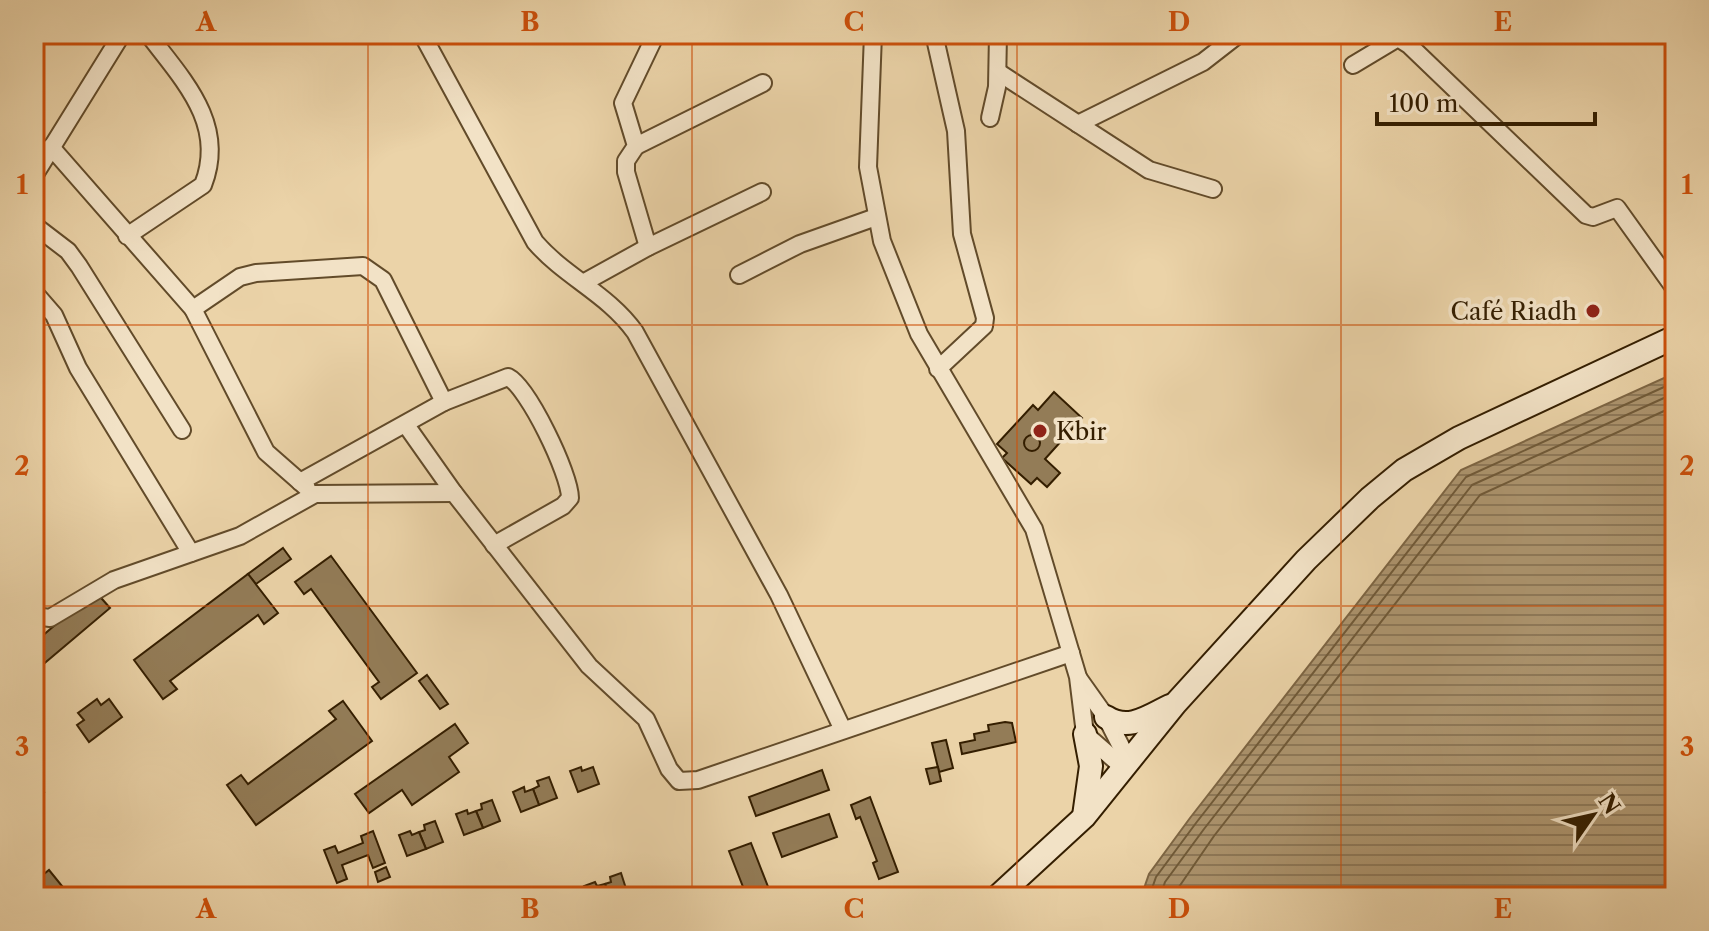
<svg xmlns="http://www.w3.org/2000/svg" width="1709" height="931" font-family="'Libre Caslon Text',serif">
<defs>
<pattern id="water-rules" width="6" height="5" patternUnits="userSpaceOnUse" patternTransform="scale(2)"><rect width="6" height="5" fill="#ad956f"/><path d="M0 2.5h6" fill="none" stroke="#8e7959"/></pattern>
</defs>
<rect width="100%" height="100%" fill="#ebd3a8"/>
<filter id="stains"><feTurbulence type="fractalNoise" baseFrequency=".0025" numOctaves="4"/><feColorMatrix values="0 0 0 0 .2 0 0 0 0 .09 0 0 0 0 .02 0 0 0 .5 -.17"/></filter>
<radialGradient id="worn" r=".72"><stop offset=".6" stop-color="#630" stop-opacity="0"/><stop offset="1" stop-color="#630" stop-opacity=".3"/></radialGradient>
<polygon fill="url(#water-rules)" stroke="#7d6543" stroke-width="2" points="1675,373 1675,897 1141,897 1149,874 1190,818 1461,470"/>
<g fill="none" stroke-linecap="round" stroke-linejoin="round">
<g stroke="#705a38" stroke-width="2">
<polyline points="1149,897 1156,877 1196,823 1466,477 1675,382"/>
<polyline points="1160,897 1165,882 1204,829 1472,485 1675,393"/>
<polyline points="1172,897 1214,836 1480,495 1675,406"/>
</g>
</g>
<g fill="#937c57" stroke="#341e00" stroke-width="2">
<polygon points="1054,392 1082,418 1045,459 1060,473 1047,487 1037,478 1031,484 1002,458 1007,453 997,444 1033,405 1038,410"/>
<circle cx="1032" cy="443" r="8"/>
<polygon points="283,548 291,559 256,584 248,574"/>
<polygon points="331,556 417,673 381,699 372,687 379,682 311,589 304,594 295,582"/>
<polygon points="248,574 278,613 264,624 258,615 170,681 177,689 163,699 134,660"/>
<polygon points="95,591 110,608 34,672 34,643"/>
<polygon points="427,675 448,704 440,709 419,681"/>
<polygon points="97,699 101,705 109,699 122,717 89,742 77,725 84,720 78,713"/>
<polygon points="343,701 372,741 256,825 227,785 241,775 248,784 336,719 329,711"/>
<polygon points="1005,722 1012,723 1016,742 962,754 960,743 975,740 974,734 989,731 988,725"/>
<polygon points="455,724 468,743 449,757 459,772 412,805 402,790 369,813 355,794"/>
<polygon points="946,740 953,768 939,772 932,743"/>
<polygon points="581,767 582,771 593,767 599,784 578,792 570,771"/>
<polygon points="938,767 941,781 930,784 926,769"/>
<polygon points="822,770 829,790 756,816 749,797"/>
<polygon points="549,777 557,798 539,805 533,789 539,786 537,781"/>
<polygon points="34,779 44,792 34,800"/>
<polygon points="524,787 525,792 533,789 539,805 521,812 513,792"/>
<polygon points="870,797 898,872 879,879 873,863 877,861 860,817 856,819 851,805"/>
<polygon points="492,800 500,821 483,828 476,811 482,809 481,804"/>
<polygon points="467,810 468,814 476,811 483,828 464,835 456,814"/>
<polygon points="829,814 837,837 782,857 773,833"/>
<polygon points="435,821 443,842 426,849 419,832 425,830 424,825"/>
<polygon points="373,831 385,863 373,868 368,855 342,865 347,879 337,883 324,850 335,846 338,853 363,843 361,836"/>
<polygon points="410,831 412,835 419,832 426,849 407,856 399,835"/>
<polygon points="751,843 772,897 747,897 729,851"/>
<polygon points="386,867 390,877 378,882 375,872"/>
<polygon points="49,870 62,886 44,897 34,882"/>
<polygon points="621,873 628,895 609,897 605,884 611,882 610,877"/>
<polygon points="595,882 597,886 605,884 609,897 588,897 584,886"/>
</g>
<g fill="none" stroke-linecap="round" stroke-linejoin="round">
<defs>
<g id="street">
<path d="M422,34L535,242C565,277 608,294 635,332L779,595L843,730"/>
<polyline points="873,34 868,167 882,241 919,334 1034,529 1078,677 1085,734 1125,769"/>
<polyline points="934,34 956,131 962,234 985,318 984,326 938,369"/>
<polyline points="1353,65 1398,38 1409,45 1586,215 1593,217 1617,208 1675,289"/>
<polyline points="998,72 1149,170 1213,189"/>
<polyline points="990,118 997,87 998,34"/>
<polyline points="1078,124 1203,62 1239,34"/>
<polyline points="636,146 763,83"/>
<polyline points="51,147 193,309 266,452 307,488"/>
<polyline points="34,176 122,34"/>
<polyline points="34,225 68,251 79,266 182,430"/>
<path d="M127,236L203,185C227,124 183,80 148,34"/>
<polyline points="648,247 626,172 626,161 636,146 623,103 656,34"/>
<polyline points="739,275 800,244 876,217"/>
<polyline points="583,283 648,247 762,192"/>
<polyline points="34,292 54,315 78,368 191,553"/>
<polyline points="193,309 240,277 256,273 363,266 383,280 444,402"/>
<polyline points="406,425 454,493 589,666 646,719 669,769 679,781 698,780 1071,653"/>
<path d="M300,482L444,402L508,377C528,387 570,474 570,498L563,506L494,545"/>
<polyline points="34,616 50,618 114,580 240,536 315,494 454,493"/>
<polyline points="1079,679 1106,717 1129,762"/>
</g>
<g id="secondary">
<path d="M1106,717C1129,732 1149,716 1170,706"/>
<polyline points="1084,816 1091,766 1085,734"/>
<polyline points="997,897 1084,817 1175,704 1306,560 1370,498 1404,470 1459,438 1675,337"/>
</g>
</defs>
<use href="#street" stroke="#624b2a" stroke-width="20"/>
<use href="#secondary" stroke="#341e00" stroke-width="26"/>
<use href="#street" stroke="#f2e2c6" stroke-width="16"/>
<use href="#secondary" stroke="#f2e2c6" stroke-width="22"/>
</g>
<path fill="none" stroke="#cd500a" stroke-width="2" stroke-opacity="0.55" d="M368,34V897M692,34V897M1017,34V897M1341,34V897M34,325H1675M34,606H1675"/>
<g fill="#8f2418" stroke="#f2e2c6" stroke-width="3">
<circle cx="1593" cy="311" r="8"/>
<circle cx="1040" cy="431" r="8"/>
</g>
<g text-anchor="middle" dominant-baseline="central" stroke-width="7" stroke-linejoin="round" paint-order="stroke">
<g font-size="24" fill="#341e00" stroke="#f2e2c6" text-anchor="end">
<text x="1577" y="311">Café Riadh</text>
<text x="1056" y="431" text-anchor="start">Kbir</text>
</g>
</g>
<rect width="1709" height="931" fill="none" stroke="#ebd3a8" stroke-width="88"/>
<g transform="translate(1593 815) rotate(56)" stroke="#f2e2c6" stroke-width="6" paint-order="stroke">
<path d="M0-6L14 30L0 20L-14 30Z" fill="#341e00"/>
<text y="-12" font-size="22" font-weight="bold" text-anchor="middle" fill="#341e00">N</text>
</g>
<path d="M1377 112v12h218v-12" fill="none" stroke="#341e00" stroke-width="4"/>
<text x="1389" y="112" font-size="24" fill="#341e00" stroke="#f2e2c6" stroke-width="6" paint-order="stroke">100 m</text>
<rect x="44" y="44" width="1621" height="843" fill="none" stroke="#cd500a" stroke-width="3"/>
<g font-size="26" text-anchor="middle" font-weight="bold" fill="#cd500a">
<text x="206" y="31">A</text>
<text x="530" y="31">B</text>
<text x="854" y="31">C</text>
<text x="1179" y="31">D</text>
<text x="1503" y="31">E</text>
<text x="22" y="194">1</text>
<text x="1687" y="194">1</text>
<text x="22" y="475">2</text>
<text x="1687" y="475">2</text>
<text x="22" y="756">3</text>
<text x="1687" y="756">3</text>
<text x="206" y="918">A</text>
<text x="530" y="918">B</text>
<text x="854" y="918">C</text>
<text x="1179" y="918">D</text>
<text x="1503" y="918">E</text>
</g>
<rect width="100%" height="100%" filter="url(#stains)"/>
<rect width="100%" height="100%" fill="url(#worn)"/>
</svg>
